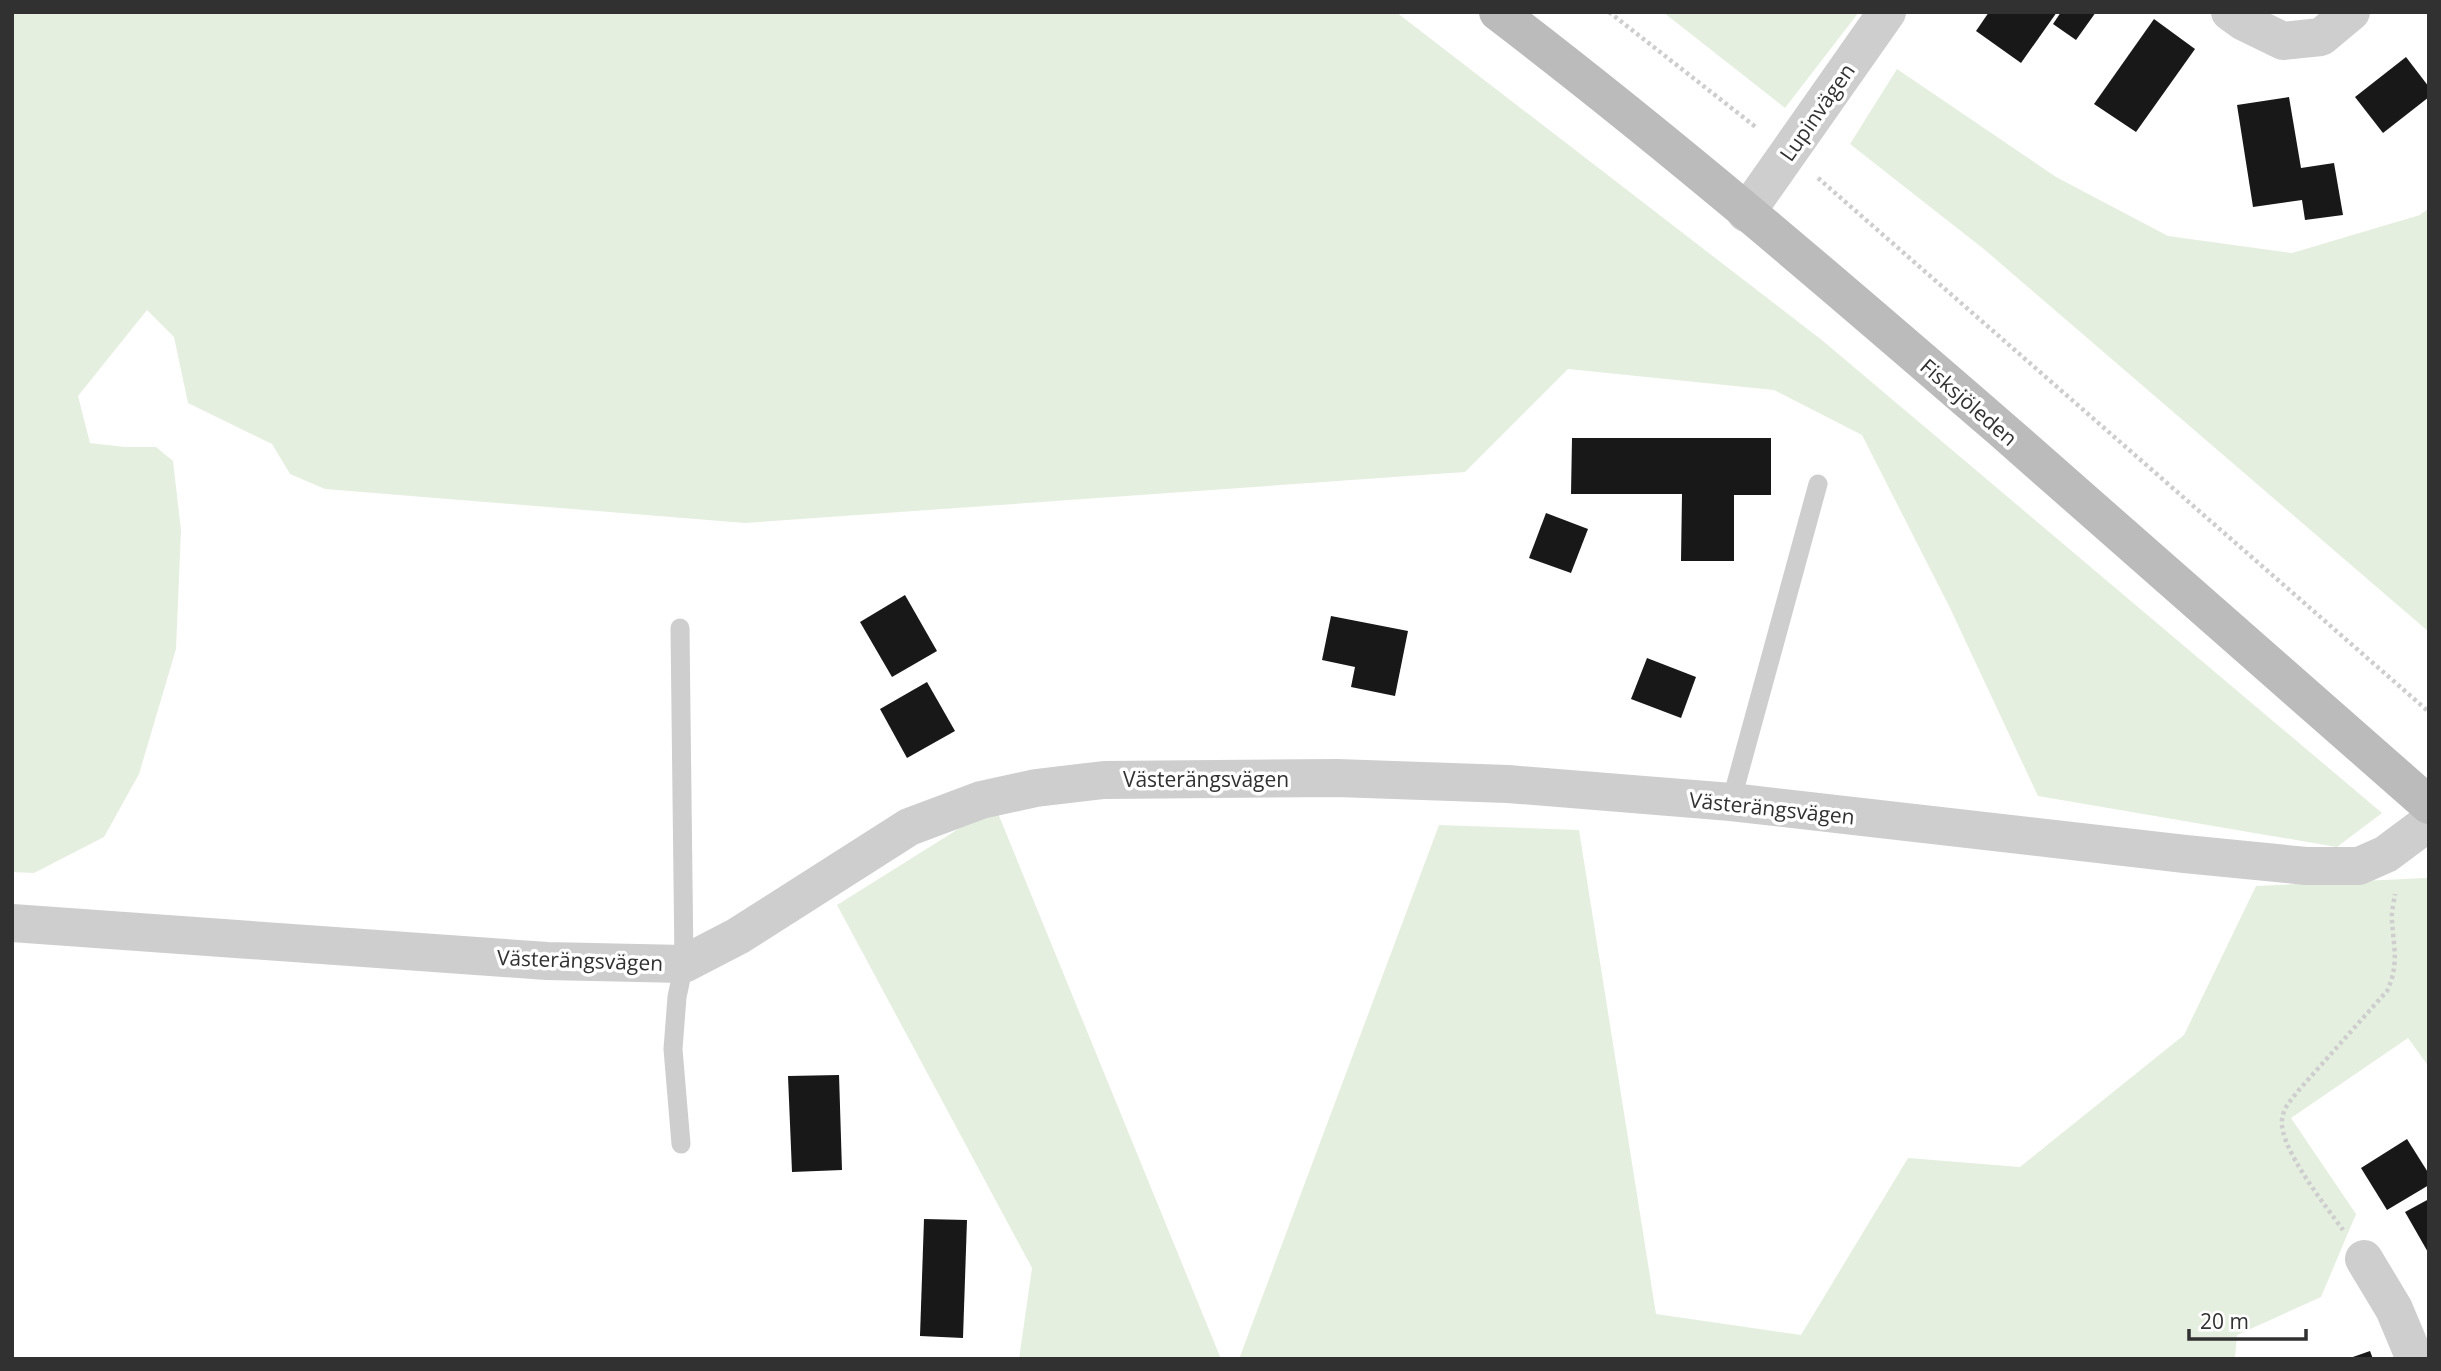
<svg xmlns="http://www.w3.org/2000/svg" width="2441" height="1371" font-family="'Open Sans',sans-serif">
<rect width="100%" height="100%" fill="#fff"/>
<g fill="#e5efdf">
<polygon points="12,12 1396,12 1823,341 2382,813 2337,847 2038,796 1950,608 1862,435 1774,390 1568,369 1465,472 745,523 325,489 290,474 272,444 188,403 174,337 147,310 78,396 90,443 125,447 156,447 173,461 181,530 176,649 139,774 104,837 34,873 12,872"/>
<polygon points="1663,12 1859,12 1785,108"/>
<polygon points="1897,69 2056,177 2168,236 2292,253 2420,215 2429,208 2429,632 1985,250 1850,144"/>
<polygon points="995,806 1221,1359 1019,1359 1032,1268 837,905"/>
<polygon points="1439,825 1579,830 1656,1314 1801,1335 1908,1158 2020,1167 2184,1035 2256,886 2426,878 2429,880 2429,1067 2408,1038 2291,1118 2356,1214 2321,1297 2237,1335 2235,1359 1239,1359"/>
</g>
<g fill="#181818">
<polygon points="1989,12 2057,12 2021,63 1976,31"/>
<polygon points="2061,12 2096,12 2076,40 2053,24"/>
<polygon points="2154,19 2195,49 2136,132 2094,104"/>
<polygon points="2406,57 2429,87 2429,97 2383,133 2355,97"/>
<polygon points="2289,97 2301,168 2334,163 2343,215 2305,220 2302,200 2253,207 2237,105"/>
<polygon points="1572,438 1771,438 1771,495 1734,495 1734,561 1681,561 1682,494 1571,494"/>
<polygon points="1546,513 1588,529 1571,573 1529,558"/>
<polygon points="905,595 937,651 892,677 860,622"/>
<polygon points="1331,616 1408,631 1395,696 1351,687 1355,667 1322,660"/>
<polygon points="1647,658 1696,677 1681,718 1631,699"/>
<polygon points="927,682 955,731 907,758 880,709"/>
<polygon points="839,1075 842,1170 792,1172 788,1076"/>
<polygon points="2407,1139 2429,1174 2429,1185 2387,1210 2361,1168"/>
<polygon points="2429,1199 2429,1254 2405,1212"/>
<polygon points="924,1219 967,1220 963,1338 920,1336"/>
<polygon points="2370,1351 2373,1359 2350,1359 2350,1358"/>
</g>
<g fill="none" stroke-linecap="round" stroke-linejoin="round">
<g stroke="#cecece" stroke-width="4.5" stroke-dasharray="3.5 3.5" stroke-linecap="butt">
<polyline points="1609,12 1757,128"/>
<polyline points="1818,178 2429,712"/>
<path d="M2343,1230C2326,1206 2279,1148 2282,1120C2283,1108 2291,1100 2298,1091L2387,991C2399,965 2394,949 2392,921C2391,912 2394,902 2395,894"/>
</g>
<g stroke="#cecece" stroke-width="19">
<polyline points="680,628 684,964 677,997 673,1049 681,1144"/>
<polyline points="1731,802 1818,484"/>
</g>
<g stroke="#cecece" stroke-width="38">
<polyline points="2230,12 2244,22 2283,41 2321,37 2351,12"/>
<polyline points="1746,213 1887,12"/>
<polyline points="12,923 547,961 684,964 738,936 909,827 981,800 1036,788 1104,780 1337,778 1508,784 1731,802 2185,854 2306,866 2359,866 2386,854 2429,822"/>
<polyline points="2364,1259 2394,1309 2415,1359"/>
</g>
<path stroke="#bbb" stroke-width="38" d="M1498,12C1671,144 1836,286 2000,428C2143,553 2286,679 2429,805"/>
</g>
<g text-anchor="middle" dominant-baseline="central" stroke-width="7" stroke-linejoin="round" paint-order="stroke">
<g font-size="21" fill="#313131" stroke="#fff">
<text transform="translate(1817 112) rotate(-55)">Lupinvägen</text>
<text transform="translate(1969 402) rotate(41)">Fisksjöleden</text>
<text x="1206" y="779">Västerängsvägen</text>
<text transform="translate(1772 808) rotate(6)">Västerängsvägen</text>
<text transform="translate(580 960) rotate(2)">Västerängsvägen</text>
</g>
</g>
<rect width="2441" height="1371" fill="none" stroke="#313131" stroke-width="28"/>
<path d="M2189 1329v10h117v-10" fill="none" stroke="#313131" stroke-width="3.5"/>
<text x="2200" y="1329" font-size="21" fill="#313131" stroke="#ffffff" stroke-width="5" paint-order="stroke">20 m</text>
</svg>
